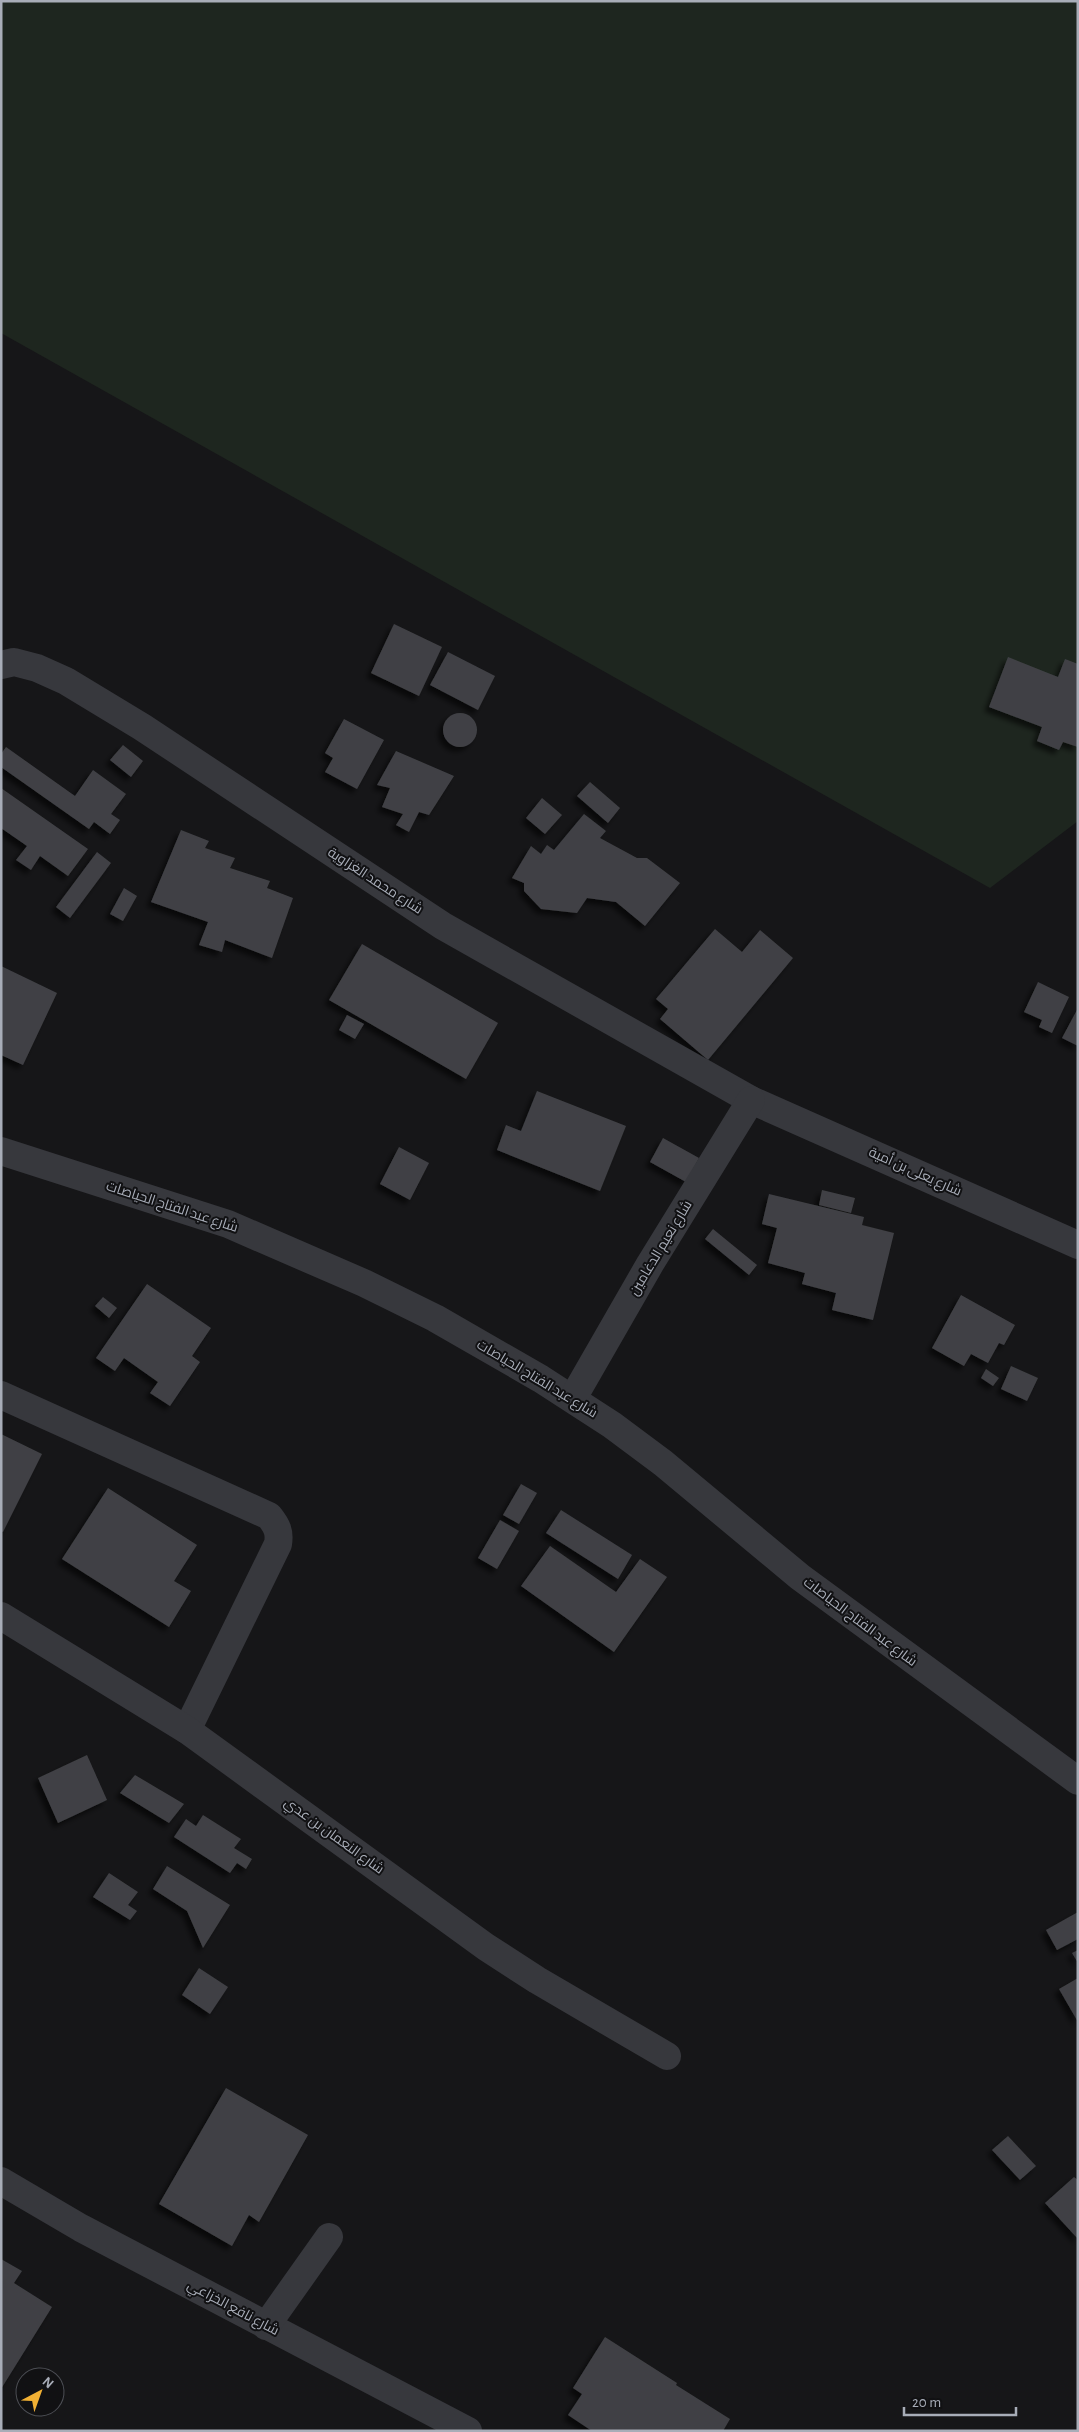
<svg xmlns="http://www.w3.org/2000/svg" width="1079" height="2432" font-family="'Alegreya Sans',Cairo,sans-serif">
<defs>
<filter id="shadow"><feDropShadow dx="-4.5" dy="4.5" stdDeviation="2.5" flood-color="#0009"/></filter>
</defs>
<rect width="100%" height="100%" fill="#161618"/>
<polygon fill="#1e261f" points="1,1 1078,1 1078,821 990,888 1,333"/>
<g fill="#404145" filter="url(#shadow)">
<polygon points="394,624 442,647 419,696 371,673"/>
<polygon points="448,652 495,676 478,710 430,685"/>
<polygon points="1008,657 1058,677 1065,659 1078,664 1078,747 1063,742 1059,750 1037,741 1042,727 989,707"/>
<circle cx="460" cy="730" r="17"/>
<polygon points="344,719 384,740 357,789 325,772 333,758 325,753"/>
<polygon points="123,745 143,761 131,777 110,760"/>
<polygon points="6,747 75,796 93,770 126,794 111,814 120,820 110,834 94,822 89,829 1,767 1,754"/>
<polygon points="396,751 454,776 429,815 419,812 409,832 396,825 403,814 382,807 390,788 377,785"/>
<polygon points="590,782 620,808 608,823 577,796"/>
<polygon points="1,788 88,849 68,876 40,856 31,870 16,860 27,846 1,828"/>
<polygon points="542,798 562,815 545,834 526,818"/>
<polygon points="584,814 606,831 600,838 637,858 647,858 680,883 645,926 616,902 587,898 577,913 541,909 524,891 524,883 512,878 531,846 541,854 547,845 554,850"/>
<polygon points="181,830 209,841 205,848 235,858 230,868 270,881 267,888 293,898 272,958 225,940 222,952 199,945 208,922 151,902"/>
<polygon points="97,852 111,863 70,918 56,907"/>
<polygon points="124,888 137,896 123,921 110,914"/>
<polygon points="715,929 742,952 760,930 793,958 708,1060 660,1019 668,1009 656,999"/>
<polygon points="362,944 498,1023 466,1079 329,1000"/>
<polygon points="1,966 57,993 23,1065 1,1055"/>
<polygon points="1038,982 1069,997 1052,1033 1039,1027 1042,1020 1024,1012"/>
<polygon points="1078,1008 1078,1046 1062,1038"/>
<polygon points="347,1015 364,1024 355,1039 339,1030"/>
<polygon points="537,1091 626,1126 600,1191 497,1150 506,1125 521,1131"/>
<polygon points="663,1138 699,1158 686,1182 650,1162"/>
<polygon points="399,1147 429,1163 410,1200 380,1184"/>
<polygon points="822,1190 855,1198 851,1213 819,1205"/>
<polygon points="769,1194 864,1217 862,1225 894,1233 873,1320 832,1310 836,1293 802,1284 805,1273 768,1263 777,1228 762,1224"/>
<polygon points="713,1229 757,1265 749,1275 705,1239"/>
<polygon points="147,1284 211,1328 192,1356 200,1362 170,1406 150,1393 158,1382 124,1358 115,1371 96,1358"/>
<polygon points="961,1295 1015,1325 1004,1345 999,1343 988,1363 971,1354 964,1366 932,1348"/>
<polygon points="103,1297 117,1308 109,1318 95,1306"/>
<polygon points="1011,1366 1038,1378 1027,1401 1001,1389"/>
<polygon points="986,1369 999,1378 993,1386 981,1378"/>
<polygon points="1,1434 42,1454 3,1532 1,1531"/>
<polygon points="521,1484 537,1493 519,1524 503,1515"/>
<polygon points="108,1488 197,1545 174,1581 191,1591 169,1627 62,1559"/>
<polygon points="561,1510 632,1555 618,1579 546,1533"/>
<polygon points="500,1520 519,1531 497,1569 478,1558"/>
<polygon points="550,1546 616,1592 640,1559 667,1577 614,1652 521,1586"/>
<polygon points="87,1755 107,1800 58,1823 38,1778"/>
<polygon points="135,1775 184,1804 169,1823 120,1793"/>
<polygon points="203,1815 241,1839 234,1848 252,1859 246,1869 237,1863 230,1873 174,1837 186,1819 196,1826"/>
<polygon points="167,1866 230,1905 203,1948 187,1911 153,1889"/>
<polygon points="109,1873 138,1892 128,1905 137,1911 130,1920 93,1897"/>
<polygon points="1078,1912 1078,1939 1057,1950 1046,1930"/>
<polygon points="1078,1950 1078,1963 1072,1953"/>
<polygon points="199,1968 228,1987 210,2014 182,1995"/>
<polygon points="1078,1978 1078,2022 1059,1989"/>
<polygon points="226,2088 308,2135 259,2222 249,2215 232,2246 159,2204"/>
<polygon points="1008,2136 1036,2166 1020,2180 992,2150"/>
<polygon points="1074,2177 1078,2180 1078,2239 1045,2203"/>
<polygon points="1,2259 22,2271 14,2283 52,2307 1,2389"/>
<polygon points="605,2337 677,2383 676,2385 730,2419 723,2431 592,2431 568,2415 582,2394 573,2388"/>
</g>
<g fill="none" stroke-linecap="round" stroke-linejoin="round">
<g stroke="#37383d" stroke-width="28">
<polyline points="1,665 14,662 37,668 66,681 142,727 443,926 751,1100 1078,1245"/>
<polyline points="1,1151 228,1224 364,1283 435,1318 541,1379 612,1425 663,1463 800,1577 1078,1781"/>
<path d="M1,1395L269,1516C277,1526 280,1532 278,1544L187,1730"/>
<polyline points="573,1398 650,1264 751,1100"/>
<polyline points="1,1616 187,1730 486,1947 537,1980 667,2056"/>
<polyline points="1,2181 81,2228 468,2431"/>
<polyline points="266,2326 329,2237"/>
</g>
</g>
<g text-anchor="middle" dominant-baseline="central" stroke-width="4" stroke-linejoin="round" paint-order="stroke">
<g font-size="14" fill="#a8adb8" stroke="#111113">
<text transform="translate(375 881) rotate(33)">شارع محمد الغزاوية</text>
<text transform="translate(915 1172) rotate(24)">شارع يعلى بن أمية</text>
<text transform="translate(172 1207) rotate(18)">شارع عبد الفتاح الحياصات</text>
<text transform="translate(661 1248) rotate(-59)">شارع نعيم الدغامين</text>
<text transform="translate(537 1379) rotate(31)">شارع عبد الفتاح الحياصات</text>
<text transform="translate(860 1622) rotate(37)">شارع عبد الفتاح الحياصات</text>
<text transform="translate(334 1836) rotate(36)">شارع النعمان بن عدي</text>
<text transform="translate(233 2308) rotate(28)">شارع نافع الخزاعي</text>
</g>
</g>
<rect width="1079" height="2432" fill="none" stroke="#a8adb8" stroke-width="5"/>
<g transform="translate(40 2392) rotate(41)"><circle r="24" fill="#111113" stroke="#4d4f55"/>
<path d="M0-4L9 19L0 12L-9 19Z" fill="#f2b134"/>
<text y="-8" font-size="14" font-weight="bold" text-anchor="middle" fill="#a8adb8">N</text>
</g>
<path d="M904 2407v8h112v-8" fill="none" stroke="#a8adb8" stroke-width="2.5"/>
<text x="912" y="2407" font-size="15" fill="#a8adb8" stroke="#111113" stroke-width="4" paint-order="stroke">20 m</text>
</svg>
